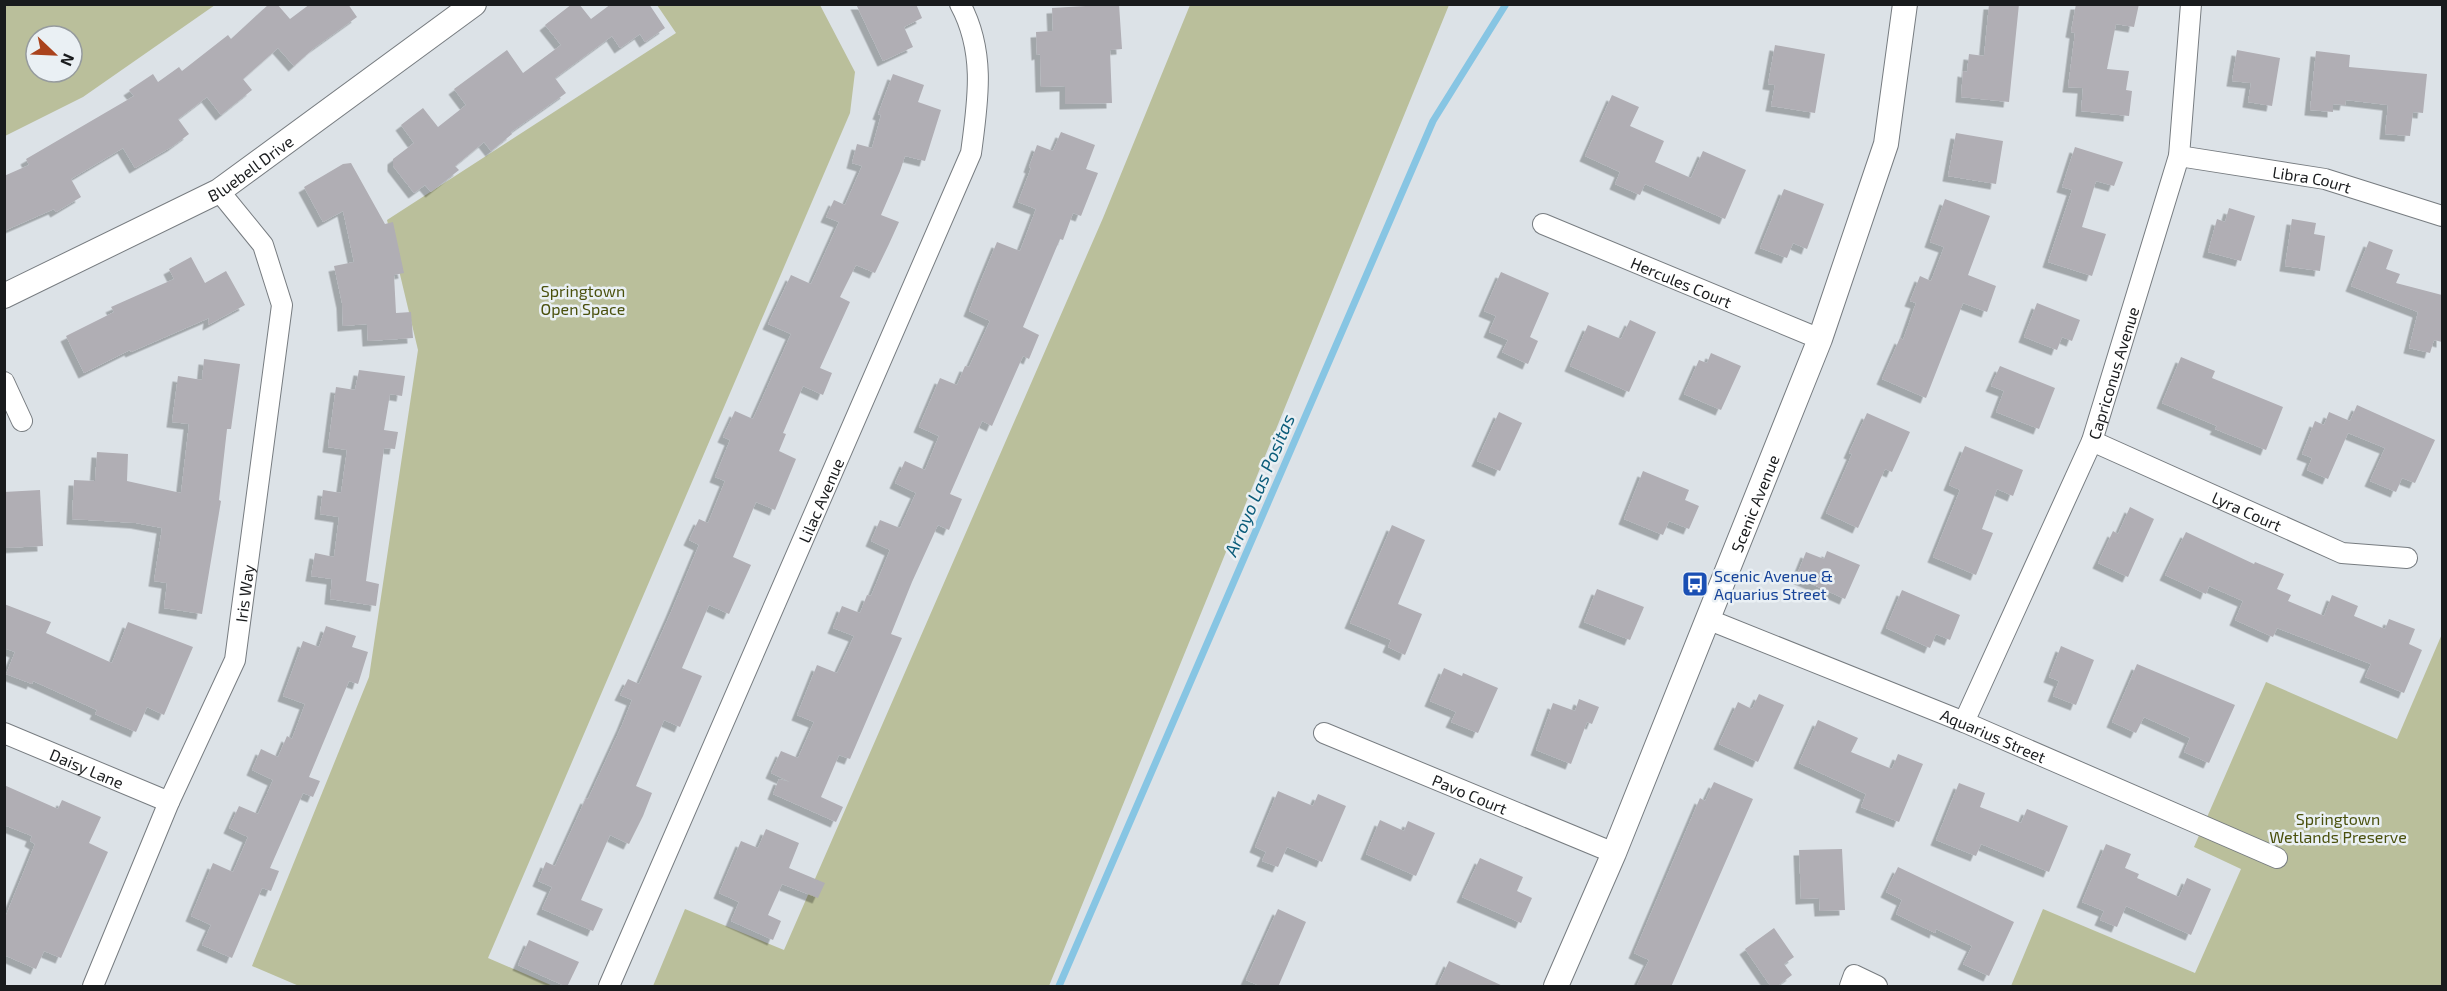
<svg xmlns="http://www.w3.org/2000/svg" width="2447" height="991" font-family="'Exo 2',sans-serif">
<defs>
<filter id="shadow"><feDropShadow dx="-5.5" dy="5.5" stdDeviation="0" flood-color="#0004"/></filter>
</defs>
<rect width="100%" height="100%" fill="#dce2e7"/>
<g fill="#babf9b" fill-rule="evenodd">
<path d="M5,4H215V5L83,97L5,136ZM36,36H72V72H36Z"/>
<polygon points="657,5 820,5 855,72 850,113 488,958 553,986 299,986 252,966 369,677 418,350 387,220 676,33"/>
<polygon points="1190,5 1449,5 1049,986 653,986 685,909 784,950 1103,218"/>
<polygon points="2442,634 2442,986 2011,986 2043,909 2195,973 2241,869 2194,847 2266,682 2397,739"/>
</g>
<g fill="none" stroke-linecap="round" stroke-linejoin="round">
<polyline stroke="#87c5e3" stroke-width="7" points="1059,986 1433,121 1506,4"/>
</g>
<g fill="#b0aeb4" filter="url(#shadow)">
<polygon points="269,4 277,4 290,19 310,4 348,4 357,17 314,48 294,66 278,48 243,79 252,90 221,115 207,97 178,119 189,134 173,146 135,168 123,148 71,179 81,197 56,212 54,209 4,231 4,176 29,165 26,159 134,96 129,90 153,74 158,82 179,67 182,71 228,35 231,39"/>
<polygon points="572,4 579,4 591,19 611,4 649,4 665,28 645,42 640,34 620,48 612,36 555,78 566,93 511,132 512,134 491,151 484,142 455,166 459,170 431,192 425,185 414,193 393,166 393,159 414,143 401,125 423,108 438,127 466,105 454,89 507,50 523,73 561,45 545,25"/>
<polygon points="856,4 916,4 922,18 904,27 913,47 883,61"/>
<polygon points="1119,4 1122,49 1110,50 1112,103 1065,104 1065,86 1041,87 1040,54 1037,55 1036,32 1053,31 1052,8"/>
<polygon points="1989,4 2019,4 2009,102 1961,97 1963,71 1967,72 1969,54 1984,56"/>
<polygon points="2076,4 2139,4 2134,27 2116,24 2107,69 2129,71 2126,90 2132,91 2129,116 2081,111 2083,88 2068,87 2075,33 2071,32"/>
<polygon points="1775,45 1825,54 1815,113 1771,106 1775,85 1768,84"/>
<polygon points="2237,50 2280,58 2272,106 2248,102 2251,83 2232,81"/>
<polygon points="2316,51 2350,55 2349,67 2427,74 2423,113 2413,112 2410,136 2385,134 2388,105 2346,100 2345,105 2333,104 2333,112 2310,110"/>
<polygon points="893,74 924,85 918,102 941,110 925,161 905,156 900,171 881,215 899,222 889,244 875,273 856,265 840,297 850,302 820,368 832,373 823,395 803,386 783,433 786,434 779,451 796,459 775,510 756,502 733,557 751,565 729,614 709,605 682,668 702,676 680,727 664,720 636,786 652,793 643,816 629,844 610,835 581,900 603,909 593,931 542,909 552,887 538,881 546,862 555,866 586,798 588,799 622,725 632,700 620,695 628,679 639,684 671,612 699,545 689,540 699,519 708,523 725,481 715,477 730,440 723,437 735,411 753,419 791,334 768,324 791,275 811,284 839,222 826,217 834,200 845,205 862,166 852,163 857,144 872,148 881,115 878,114"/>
<polygon points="1612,95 1639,107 1630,126 1664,141 1655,162 1691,178 1703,151 1746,170 1725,219 1645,184 1640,195 1615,184 1620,172 1585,156"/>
<polygon points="1061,132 1095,145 1086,169 1098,173 1081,216 1073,213 1063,240 1060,239 1023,327 1039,335 1029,359 1023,356 992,426 982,421 950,494 962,499 949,530 938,525 912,582 891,634 902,638 850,759 839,755 821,797 843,807 836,822 773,794 779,779 790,782 771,773 781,751 798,758 814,722 797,715 817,665 837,673 854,636 833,628 842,606 860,613 867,595 871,596 890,550 871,541 880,520 900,528 916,493 895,483 905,461 925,470 939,436 919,427 940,378 957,385 965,366 969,367 990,321 969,311 980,283 997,242 1020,251 1036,209 1018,202 1031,168 1029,167 1037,145 1053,151"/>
<polygon points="1956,133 2003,141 1996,184 1948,176"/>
<polygon points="2075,147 2123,162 2114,186 2096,181 2082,227 2106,234 2092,276 2048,262 2072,190 2062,187"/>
<polygon points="351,163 385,224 393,222 404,273 394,275 396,313 411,312 413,338 368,341 367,324 343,326 342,303 334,266 354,262 343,211 323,222 304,187 343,164"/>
<polygon points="1784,189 1824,204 1807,249 1793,243 1787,258 1760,248"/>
<polygon points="1945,199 1990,216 1968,275 1996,286 1987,312 1963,303 1926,398 1882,379 1900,338 1903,340 1916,303 1910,301 1920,276 1931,281 1944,247 1930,242"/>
<polygon points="2229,208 2255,216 2241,261 2208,252 2217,219 2225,222"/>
<polygon points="2292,219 2316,223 2314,234 2325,236 2320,271 2285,266"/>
<polygon points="2369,241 2393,250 2386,269 2400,274 2396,283 2442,295 2442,342 2434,340 2430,353 2409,348 2418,312 2351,286"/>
<polygon points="191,257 205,283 226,271 245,305 208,325 209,318 131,352 130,350 84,373 66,336 114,312 111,307 174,279 169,269"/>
<polygon points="1501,272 1549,293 1530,337 1538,341 1528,364 1502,352 1508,340 1489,332 1496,316 1484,311"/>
<polygon points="2037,303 2080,320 2072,341 2062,337 2057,350 2024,337"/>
<polygon points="1630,320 1656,332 1629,392 1570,366 1588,325 1621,339"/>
<polygon points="1711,353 1741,366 1721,410 1684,394 1699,360 1707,363"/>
<polygon points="2181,357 2215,371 2212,378 2283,407 2266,450 2215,429 2217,426 2162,403"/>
<polygon points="204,359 240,364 231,429 227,429 219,500 221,501 202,614 164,608 167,583 154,581 162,528 136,523 72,519 74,480 95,481 97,452 128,454 127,481 181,493 189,424 172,422 178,376 202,380"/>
<polygon points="2000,366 2055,388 2039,429 1996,412 2004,391 1991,386"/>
<polygon points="359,370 405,376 402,396 390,394 384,430 398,432 395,449 384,448 366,581 379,584 376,606 330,599 332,579 311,576 315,553 334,557 339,517 320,514 323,490 341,493 347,450 328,447 336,387 355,390"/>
<polygon points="2357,405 2435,440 2415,483 2402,478 2396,492 2370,481 2385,448 2348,433 2328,479 2307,470 2312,458 2302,454 2315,421 2324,425 2329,412 2350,421"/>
<polygon points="1499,412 1522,423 1500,471 1477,461"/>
<polygon points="1867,413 1910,432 1892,472 1885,469 1858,528 1826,513 1852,454 1849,453"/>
<polygon points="1965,446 2023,470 2013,496 1997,489 1982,529 1993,533 1976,575 1933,557 1960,490 1949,485"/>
<polygon points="1643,471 1689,490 1685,500 1699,506 1689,529 1669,521 1663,535 1624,519"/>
<polygon points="40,490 43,546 4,548 4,492"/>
<polygon points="2130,507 2154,519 2128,577 2098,563 2113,531 2118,534"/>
<polygon points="1392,525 1425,540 1398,604 1422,614 1405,655 1388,647 1391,640 1350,623"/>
<polygon points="2186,532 2254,564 2255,562 2284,574 2277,589 2291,595 2288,601 2324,616 2332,595 2358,606 2354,616 2385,629 2389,619 2415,629 2409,644 2422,650 2404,693 2365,677 2371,664 2277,628 2273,637 2235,620 2243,601 2209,586 2206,594 2165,575"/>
<polygon points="1827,551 1860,565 1845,599 1796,577 1806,552 1824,559"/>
<polygon points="1597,589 1644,607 1630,640 1584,622"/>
<polygon points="1902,590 1960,615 1950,640 1936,634 1930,648 1886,628"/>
<polygon points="4,604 51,622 46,633 112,663 128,622 193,647 164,715 147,707 136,732 95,714 97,710 33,681 32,684 6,674 15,652 4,648"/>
<polygon points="326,626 356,636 352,647 368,652 358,684 349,681 309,777 320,781 313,797 303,793 270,868 279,871 271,891 262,888 232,958 202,945 211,925 191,916 213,863 233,872 248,837 229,828 239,806 258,814 273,780 252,770 261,749 278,757 287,736 292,739 305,704 283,696 303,641 319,647"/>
<polygon points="2061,646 2094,660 2076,705 2053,696 2059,681 2049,677"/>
<polygon points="2137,664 2235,705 2209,763 2184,752 2190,738 2144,717 2136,733 2112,722"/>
<polygon points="1444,668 1462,676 1463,673 1498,688 1478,733 1451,722 1456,712 1430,701"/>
<polygon points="1759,694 1784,705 1758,762 1719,744 1738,702 1752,709"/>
<polygon points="1579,699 1599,707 1592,724 1587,722 1571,764 1536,750 1553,703 1575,711"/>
<polygon points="1818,720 1858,738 1851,752 1892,769 1898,754 1923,764 1899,822 1861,807 1866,794 1799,763"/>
<polygon points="1714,782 1753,799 1671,987 1636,987 1649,960 1634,953 1700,798 1705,801"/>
<polygon points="1959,783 1985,793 1980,807 2021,823 2027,809 2068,826 2049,872 1981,844 1976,856 1936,840"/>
<polygon points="4,785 58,809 62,800 101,817 89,843 108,852 61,958 44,951 36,969 4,955 4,920 35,844 30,841 32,836 4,825"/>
<polygon points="1278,791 1313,806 1318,794 1346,806 1322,862 1287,847 1278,867 1262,861 1266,852 1255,847"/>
<polygon points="1380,820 1404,831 1408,821 1435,833 1416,876 1366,854"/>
<polygon points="766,829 799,843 789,868 825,883 818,898 782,884 768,915 781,921 773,940 731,921 739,902 719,893 741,841 758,848"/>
<polygon points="2106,844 2131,854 2125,868 2139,874 2137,878 2179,897 2187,878 2211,889 2191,935 2126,906 2117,927 2100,920 2104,911 2082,902"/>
<polygon points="1842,849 1845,910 1820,911 1819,898 1801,899 1799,850"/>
<polygon points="1480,858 1523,877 1517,891 1532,898 1521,923 1462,897"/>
<polygon points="1898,867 2014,922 1989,976 1963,964 1972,946 1936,929 1935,933 1896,914 1902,900 1886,892"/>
<polygon points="1278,909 1306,922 1278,987 1262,987 1246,980"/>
<polygon points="1774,928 1794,957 1784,964 1792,975 1776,987 1771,987 1745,949"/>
<polygon points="529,940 579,962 567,987 518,965"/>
<polygon points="1449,961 1505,987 1437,987"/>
</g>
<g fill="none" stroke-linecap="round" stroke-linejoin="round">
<defs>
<g id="minor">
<path id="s1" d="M2179,156L2325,179L2442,216"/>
<path id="s2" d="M1543,224L1820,339"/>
<polyline points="4,382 22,421"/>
<path id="s3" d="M2092,441L2342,553L2407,558"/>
<path id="s4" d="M1707,619L1964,722L2277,858"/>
<path id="s5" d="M1964,722L2092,441L2179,156L2191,4"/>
<path id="s6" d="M4,733L169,802"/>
<path id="s7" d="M1324,733L1614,853"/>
<path id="s8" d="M93,986L169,802L235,660L282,305L263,245L219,191"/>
<path id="s9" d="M609,986L971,153C978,101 986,52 960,4"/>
<polyline points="1850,986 1854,975 1877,986"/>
</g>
<g id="tertiary">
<path id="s10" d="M4,296L219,191L474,4"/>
<path id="s11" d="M1556,986L1614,853L1820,339L1886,144L1905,4"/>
</g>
</defs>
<use href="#minor" stroke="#777c80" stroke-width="22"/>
<use href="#tertiary" stroke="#777c80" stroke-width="26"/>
<use href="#minor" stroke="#fff" stroke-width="20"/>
<use href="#tertiary" stroke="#fff" stroke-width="24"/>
</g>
<defs>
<symbol id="bus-square" viewBox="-11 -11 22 22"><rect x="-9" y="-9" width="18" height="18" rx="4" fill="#1a4fb4" stroke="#eaf0f4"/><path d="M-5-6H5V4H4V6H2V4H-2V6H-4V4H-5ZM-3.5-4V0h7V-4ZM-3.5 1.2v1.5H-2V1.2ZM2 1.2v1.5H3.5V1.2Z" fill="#fff"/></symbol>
</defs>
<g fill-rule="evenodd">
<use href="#bus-square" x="1680" y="569" width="30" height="30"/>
</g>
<g text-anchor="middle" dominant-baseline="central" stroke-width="5" stroke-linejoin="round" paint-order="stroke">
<g font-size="16" fill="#191b1d" stroke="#eaf0f4">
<text stroke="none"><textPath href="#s10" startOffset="278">Bluebell Drive</textPath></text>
<text stroke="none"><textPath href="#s1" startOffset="135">Libra Court</textPath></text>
<text stroke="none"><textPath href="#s2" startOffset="150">Hercules Court</textPath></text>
<text stroke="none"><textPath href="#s5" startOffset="380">Capriconus Avenue</textPath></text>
<text stroke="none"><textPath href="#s9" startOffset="530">Lilac Avenue</textPath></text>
<text stroke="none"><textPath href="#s11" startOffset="522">Scenic Avenue</textPath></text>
<text stroke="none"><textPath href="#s3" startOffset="170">Lyra Court</textPath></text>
<text stroke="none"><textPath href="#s8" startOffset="423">Iris Way</textPath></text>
<text stroke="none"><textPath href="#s4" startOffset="309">Aquarius Street</textPath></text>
<text stroke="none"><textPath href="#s6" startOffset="90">Daisy Lane</textPath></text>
<text stroke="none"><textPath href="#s7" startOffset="158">Pavo Court</textPath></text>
</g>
<g font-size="16" fill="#4a500d" stroke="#eaf0f4">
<text x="583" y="290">Springtown<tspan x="583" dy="18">Open Space</tspan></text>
<text x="2338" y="818">Springtown<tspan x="2338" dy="18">Wetlands Preserve</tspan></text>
</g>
<g font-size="16" fill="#164399" stroke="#eaf0f4" text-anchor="start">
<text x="1714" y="575">Scenic Avenue &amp;<tspan x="1714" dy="18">Aquarius Street</tspan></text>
</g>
<g font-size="18" font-style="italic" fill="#0b5c7a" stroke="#eaf0f4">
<text transform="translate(1259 485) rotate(-67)">Arroyo Las Positas</text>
</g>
</g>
<rect width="2447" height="991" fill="none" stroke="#191b1d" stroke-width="12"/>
<g transform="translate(54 54) rotate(113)"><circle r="28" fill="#eaf0f4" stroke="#969b9e" stroke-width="1.5"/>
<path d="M0-4.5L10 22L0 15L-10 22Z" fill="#aa431d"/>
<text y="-9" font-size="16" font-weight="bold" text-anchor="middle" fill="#191b1d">N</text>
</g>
</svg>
